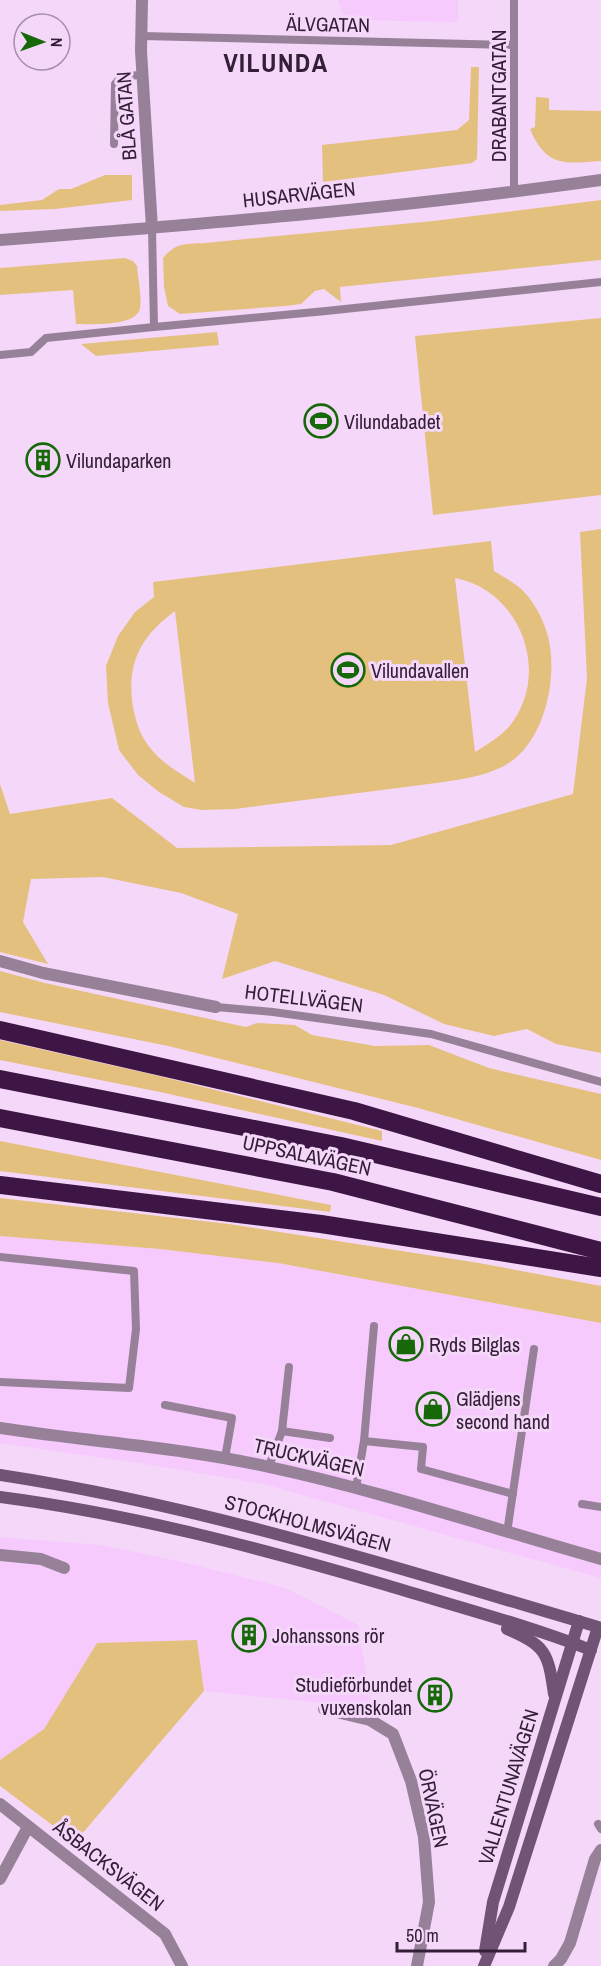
<svg xmlns="http://www.w3.org/2000/svg" width="601" height="1966" font-family="'Archivo Narrow',sans-serif">
<rect width="100%" height="100%" fill="#f5d7fa"/>
<g fill="#f6cafd">
<polygon points="338,0 458,0 458,22 345,20"/>
<polygon points="0,1236 160,1249 278,1263 601,1323 601,1578 263,1484 145,1464 0,1443"/>
<polygon points="0,1537 100,1545 178,1561 286,1588 358,1625 372,1708 204,1691 197,1640 97,1643 44,1729 0,1760"/>
</g>
<g fill="#e4c07f" fill-rule="evenodd">
<polygon points="471,67 479,67 477,159 472,163 323,182 322,145 457,130 469,120"/>
<path d="M536,97L549,98V110L601,111V161C565,164 546,167 530,129L535,127Z"/>
<polygon points="105,175 132,175 132,200 55,209 0,211 0,205 42,200 59,189 71,189"/>
<path d="M601,200V260L340,287L341,302L324,289L315,291L301,304L285,306L180,314L168,306L164,287L163,258C176,242 187,244 205,243L433,221Z"/>
<path d="M125,258L133,261L137,266C138,279 142,296 140,308C137,327 91,324 76,324L73,290L0,295V268Z"/>
<polygon points="601,318 601,495 433,515 415,336"/>
<polygon points="217,332 219,345 96,356 81,344"/>
<polygon points="601,529 601,1053 556,1044 527,1029 494,1036 444,1024 384,995 275,961 222,979 238,914 181,893 103,877 31,879 23,922 48,964 0,952 0,784 10,814 112,798 177,848 391,845 573,794 587,678 580,532"/>
<path d="M491,541L494,571C507,579 522,587 530,599C542,615 550,636 551,655C554,694 540,748 502,767C484,776 463,779 444,782L235,809L202,810L184,807L159,792L138,775L119,750L108,703L106,666L118,636L135,612L154,597L153,582ZM455,578C517,589 550,667 514,720C505,734 489,743 475,752ZM175,611L195,783C180,773 162,763 151,749C140,736 136,722 133,707C126,663 141,636 175,611Z"/>
<polygon points="0,971 45,983 246,1027 257,1023 295,1025 312,1035 375,1046 429,1045 489,1068 601,1094 601,1160 418,1108 168,1046 0,1012"/>
<polygon points="0,1040 159,1076 382,1131 382,1141 160,1092 0,1060"/>
<polygon points="0,1141 331,1205 330,1212 0,1171"/>
<polygon points="0,1198 229,1224 479,1263 601,1286 601,1323 278,1263 160,1249 0,1236"/>
<polygon points="197,1640 204,1691 75,1842 0,1786 0,1760 44,1729 97,1643"/>
</g>
<g fill="none" stroke-linecap="round" stroke-linejoin="round">
<g stroke="#968199" stroke-width="8">
<polyline points="142,36 514,45"/>
<polyline points="114,144 115,84 122,76 143,75"/>
<polyline points="514,192 514,0"/>
<polyline points="152,228 154,327 326,311 601,282"/>
<polyline points="0,355 31,352 46,338 154,327"/>
<polyline points="216,1007 273,1012 431,1034 601,1082"/>
<polyline points="0,1257 134,1271 136,1329 129,1388 0,1382"/>
<polyline points="165,1405 232,1418 225,1458"/>
<polyline points="282,1431 330,1438"/>
<polyline points="364,1441 423,1447 421,1469 513,1494"/>
<polyline points="269,1466 282,1431 289,1367"/>
<polyline points="356,1488 364,1441 374,1326"/>
<polyline points="582,1504 601,1507"/>
<polyline points="507,1533 534,1349"/>
<polyline points="598,1824 601,1829"/>
</g>
<g stroke="#968199" stroke-width="12">
<polyline points="142,0 141,51 152,228"/>
<polyline points="0,961 43,973 216,1007"/>
<path d="M0,1428C89,1442 181,1447 269,1467C381,1491 491,1528 601,1559"/>
<polyline points="0,1555 41,1559 64,1568"/>
<polyline points="324,1709 370,1720 393,1734 411,1781 424,1837 429,1902 417,1966"/>
<polyline points="0,1804 165,1934 182,1966"/>
<polyline points="0,1879 28,1827"/>
<polyline points="554,1966 561,1959 570,1943 595,1859 601,1850"/>
</g>
<path stroke="#968199" stroke-width="12" d="M0,240C201,224 402,208 601,180"/>
<g stroke="#705375" stroke-width="12">
<path d="M0,1475C204,1506 401,1569 598,1627L509,1907L484,1966"/>
<path d="M0,1497C131,1514 260,1548 386,1585C455,1606 524,1624 591,1650"/>
<path d="M507,1629C546,1646 548,1652 554,1694"/>
<polyline points="485,1951 493,1902 579,1621"/>
</g>
<g stroke="#3e1645" stroke-width="18">
<polyline points="0,1030 354,1111 601,1184"/>
<polyline points="0,1079 341,1146 601,1207"/>
<polyline points="0,1118 333,1182 601,1251"/>
<polyline points="0,1185 321,1224 601,1268"/>
</g>
</g>
<defs>
<symbol id="stadium-ring" viewBox="-11 -11 22 22"><circle r="9.5" fill="#f5d7fa" stroke="#166809" stroke-width="1.5"/><path d="M0-5a6.5 5 0 1 0 0 10a6.5 5 0 1 0 0-10ZM-3.5-1.8h7v3.6h-7Z" fill="#166809"/></symbol>
<symbol id="building-ring" viewBox="-11 -11 22 22"><circle r="9.5" fill="#f5d7fa" stroke="#166809" stroke-width="1.5"/><path d="M-4-6H4V6H1V3H-1V6H-4ZM-2.5-4.3h1.7v1.8h-1.7ZM.8-4.3h1.7v1.8H.8ZM-2.5-1h1.7V.8h-1.7ZM.8-1h1.7V.8H.8Z" fill="#166809"/></symbol>
<symbol id="shop-ring" viewBox="-11 -11 22 22"><circle r="9.5" fill="#f5d7fa" stroke="#166809" stroke-width="1.5"/><path d="M-5-2.5h2.3a2.7 3.5 0 0 1 5.4 0H5L5.5 6h-11ZM-1.5-2.5h3a1.5 2.3 0 0 0-3 0Z" fill="#166809"/></symbol>
</defs>
<g fill-rule="evenodd">
<use href="#stadium-ring" x="302" y="402" width="38" height="38"/>
<use href="#building-ring" x="24" y="441" width="38" height="38"/>
<use href="#stadium-ring" x="329" y="651" width="38" height="38"/>
<use href="#shop-ring" x="387" y="1325" width="38" height="38"/>
<use href="#shop-ring" x="414" y="1390" width="38" height="38"/>
<use href="#building-ring" x="230" y="1616" width="38" height="38"/>
<use href="#building-ring" x="416" y="1676" width="38" height="38"/>
</g>
<g text-anchor="middle" dominant-baseline="central" stroke-width="6" stroke-linejoin="round" paint-order="stroke">
<g font-size="20" fill="#332036" stroke="#f5d7fa">
<text transform="translate(328 24) rotate(1)">ÄLVGATAN</text>
<text transform="translate(498 96) rotate(-90)">DRABANTGATAN</text>
<text transform="translate(126 116) rotate(-94)">BLÅ GATAN</text>
<text transform="translate(299 194) rotate(-6)">HUSARVÄGEN</text>
<text transform="translate(304 998) rotate(7)">HOTELLVÄGEN</text>
<text transform="translate(307 1155) rotate(12)">UPPSALAVÄGEN</text>
<text transform="translate(309 1457) rotate(13)">TRUCKVÄGEN</text>
<text transform="translate(308 1523) rotate(15)">STOCKHOLMSVÄGEN</text>
<text transform="translate(508 1787) rotate(-73)">VALLENTUNAVÄGEN</text>
<text transform="translate(434 1808) rotate(78)">ÖRVÄGEN</text>
<text transform="translate(109 1865) rotate(38)">ÅSBACKSVÄGEN</text>
</g>
<g font-size="20" fill="#332036" stroke="#f5d7fa" text-anchor="start">
<text x="344" y="421">Vilundabadet</text>
<text x="66" y="460">Vilundaparken</text>
<text x="371" y="670">Vilundavallen</text>
<text x="429" y="1344">Ryds Bilglas</text>
<text x="456" y="1398">Glädjens<tspan x="456" dy="23">second hand</tspan></text>
<text x="272" y="1635">Johanssons rör</text>
<text x="412" y="1684" text-anchor="end">Studieförbundet<tspan x="412" dy="23">vuxenskolan</tspan></text>
</g>
<g font-size="26" font-weight="bold" letter-spacing="1.5" fill="#332036" stroke="#f5d7fa">
<text x="276" y="62">VILUNDA</text>
</g>
</g>
<g transform="translate(42 42) rotate(91)"><circle r="28" fill="#f5d7fa" stroke="#a78eac" stroke-width="1.5"/>
<path d="M0-4.5L10 22L0 15L-10 22Z" fill="#166809"/>
<text y="-9" font-size="16" font-weight="bold" text-anchor="middle" fill="#332036">N</text>
</g>
<path d="M397 1942v9h128v-9" fill="none" stroke="#332036" stroke-width="3"/>
<text x="406" y="1942" font-size="18" fill="#332036" stroke="#f5d7fa" stroke-width="4.5" paint-order="stroke">50 m</text>
</svg>
